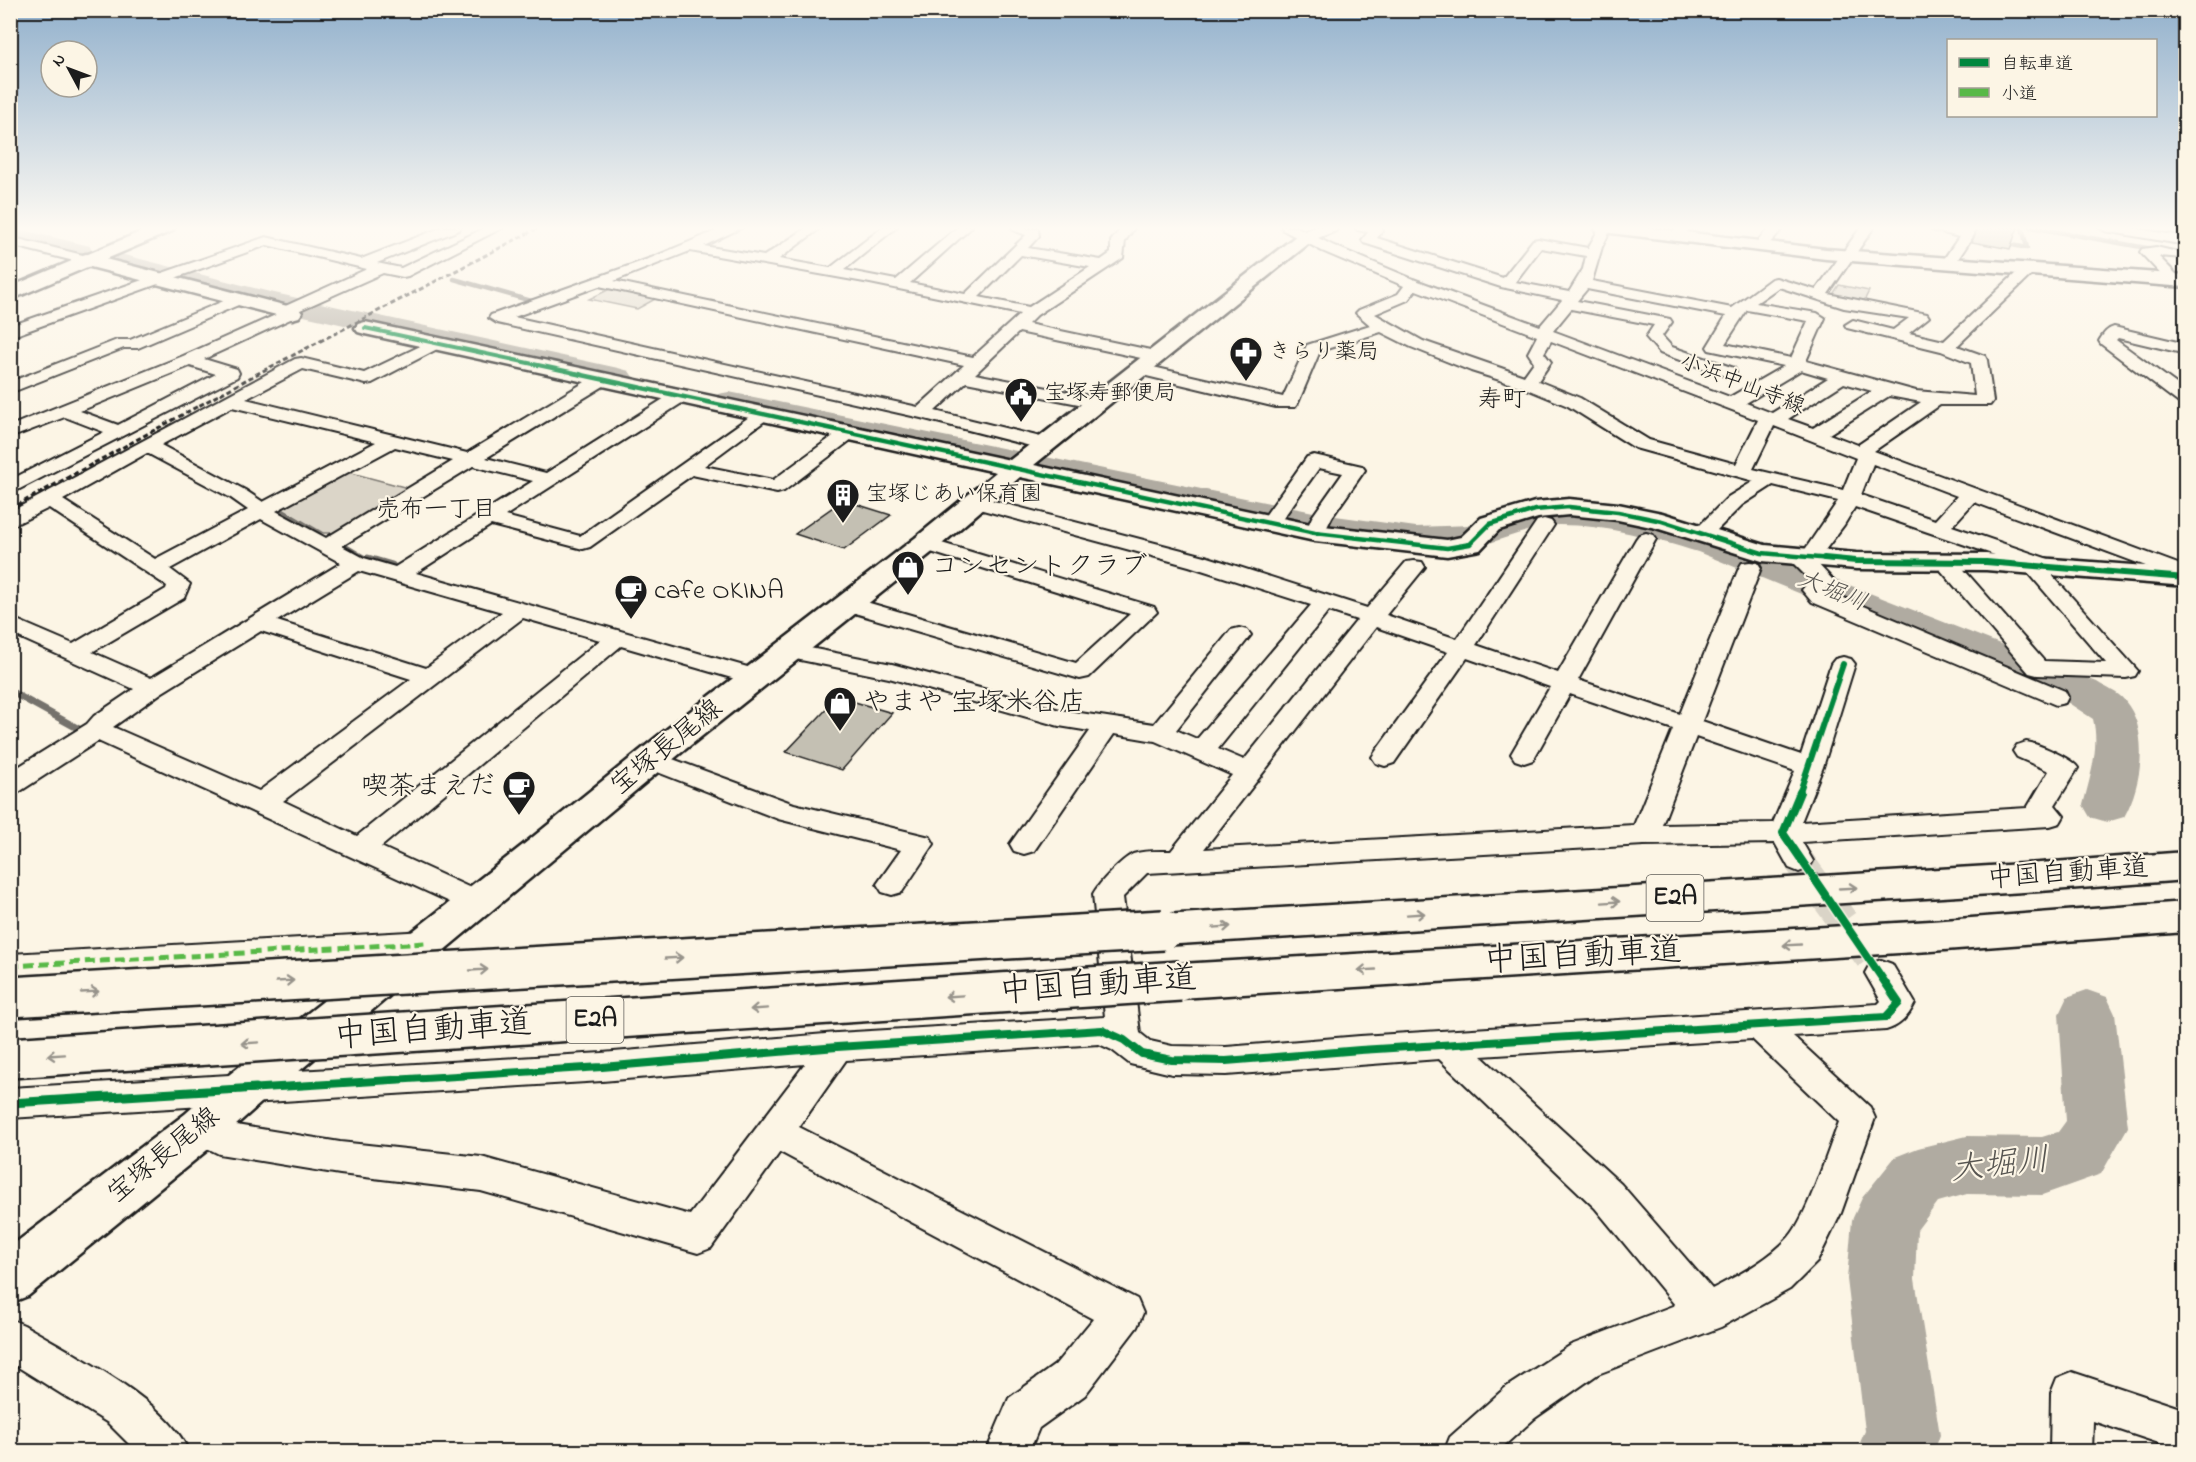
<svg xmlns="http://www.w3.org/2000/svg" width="2196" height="1462" font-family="'Indie Flower','Klee One',sans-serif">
<rect width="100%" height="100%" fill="#fcf5e5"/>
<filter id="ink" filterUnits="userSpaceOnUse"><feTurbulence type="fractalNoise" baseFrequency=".0167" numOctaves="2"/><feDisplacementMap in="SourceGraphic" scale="12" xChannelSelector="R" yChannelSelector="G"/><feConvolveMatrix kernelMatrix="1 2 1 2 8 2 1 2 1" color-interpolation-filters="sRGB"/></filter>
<g filter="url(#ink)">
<g fill="#dbd5c8" stroke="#7c7872" stroke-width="1.5">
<polygon points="1839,285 1869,291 1864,301 1832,296"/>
<polygon points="610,289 657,298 637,309 589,299"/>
<polygon points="348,472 408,488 335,533 323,533 282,509"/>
</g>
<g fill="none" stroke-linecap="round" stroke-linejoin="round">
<g stroke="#75726c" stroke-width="4.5">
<polyline points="2030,227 2158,250"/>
<polyline points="2003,243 2027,248 2022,227"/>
<polyline points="454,279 535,302"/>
</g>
<g stroke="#75726c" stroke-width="5">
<polyline points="277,508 319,534"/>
<polyline points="343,545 363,557 373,560"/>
</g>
<g stroke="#75726c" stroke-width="7">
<polyline points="368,558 392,565"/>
<polyline points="10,691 79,729"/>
</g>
<g fill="#b0aba1" fill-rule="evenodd">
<polygon points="10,227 90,246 93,251 90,256 81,258 10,241"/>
<polygon points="109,251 270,292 618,368 629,371 633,377 629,383 618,386 268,308 100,264 96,259 100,254"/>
<path d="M729,392L1328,515L1416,527L1472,525L1555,503L1609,507L1666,519L1724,536L2097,682C2106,688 2118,692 2125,701C2150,730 2142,786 2124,817L2107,822L2090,817L2083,805C2090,777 2100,748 2093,719L2067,702L1698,552C1652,538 1607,525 1559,525C1535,525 1499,542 1474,547C1426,555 1376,543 1328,537L718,408L713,401L718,394Z"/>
<polygon points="2087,990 2107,997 2115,1014 2128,1127 2101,1174 2042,1195 1967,1194 1938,1202 1917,1230 1915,1279 1940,1435 1934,1452 1856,1452 1865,1431 1847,1279 1852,1220 1862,1198 1895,1157 1918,1148 1967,1136 2042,1137 2058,1132 2066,1121 2059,1014 2067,997"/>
</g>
</g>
<g fill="#c4c0b3" stroke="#1c1c1c" stroke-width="1.5">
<polygon points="1977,227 2018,227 2010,249 1972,242"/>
<polygon points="843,500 891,515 844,550 795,534"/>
<polygon points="838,697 892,713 842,770 786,752"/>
</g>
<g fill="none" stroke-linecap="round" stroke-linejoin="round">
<polyline stroke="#dad4c7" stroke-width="30" stroke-dasharray="30 15" stroke-linecap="butt" points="1799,861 1881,973"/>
<defs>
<g id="street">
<path d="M443,227H461L459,230L377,263L401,268L487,227H504L408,276L403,277L383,273L298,311L297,316L204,359L237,369L239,373L237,377L10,494V480L104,432L65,417L10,438V426L183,356L280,313L281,308L367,269L267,245L10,337V326L266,237L361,259ZM190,366L216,374L118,425L80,411Z"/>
<path d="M725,227H743L704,246L764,256L808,227H822L779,259L830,268L883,227H897L844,270L896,280L958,227H972L910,283L965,294L1026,235L1013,230L1012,227L1038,229L1039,236L1028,248L1101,260L1111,253V241L1122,227H1135L1125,241L1123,258L1037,315L1028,324L1155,351L1163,356L1155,361L1019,332L975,374L1105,399L1108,403L1105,407L1099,408L966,382L935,411L1053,440L1055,444L1053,448L1046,450L921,418L497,323L489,318L491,315L651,258ZM690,251L870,283L1020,314L973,357L614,281ZM1021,255L1090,267L1029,307L979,297ZM599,286L964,365L918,407L514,317Z"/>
<path d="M1282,227H1297L1332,245L1413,279L1540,326L1562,300L1501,287L1364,243L1362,240L1368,232L1357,230L1355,227H1381L1383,230L1377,238L1503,278L1533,240L1538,239L1588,248L1600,227H1612L1602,247L1592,281L1732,308L1771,279L1776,278L1816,290L1861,227H1874L1828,294L1927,314L1929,317L1909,333L1944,341L2017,272L2015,269L2017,266H2027L2032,273L2030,276L1957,346L1985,356L1987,360L1993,401L1990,405H1940L1874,451L2186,567V581L1974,502L1952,526L2057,562L2060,567L2057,572L2050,573L2138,671L2135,676L2126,678L2037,675L2029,673L1932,560L1935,555L1943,554L1951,555L2044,661L2106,663L2021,564L1855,507L1844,525L1816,562L1833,580L1825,590L2065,691L2068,697L2065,703L2056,705L1812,602L1802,590L1810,580L1786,556L1789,551L1797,550L1804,551L1838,501L1773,485L1742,505L1710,537L1703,539L1696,537L1693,533L1696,529L1728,497L1754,481L1635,448L1568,406L1522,387L1471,371L1411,347L1381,332L1320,351L1298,403L1295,407H1276L1134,373L1132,369L1140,364L1283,397L1307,345L1370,325L1356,313L1359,310L1398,294L1404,286L1322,251L1283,230ZM1541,248L1586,256L1583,269L1569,292L1515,282ZM1779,287L1844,308L1909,318L1893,330L1853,320L1845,325L1847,328L1941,351L1971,363L1975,396L1916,391L1806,361L1825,318L1817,313L1756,303ZM1587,289L1726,316L1707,347L1709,350L1784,366L1730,397L1553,331L1571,309L1654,325L1646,337L1660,353L1728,377L1734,376L1736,372L1734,368L1672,347L1662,336L1672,322L1670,319L1577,301ZM1416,290L1537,336L1528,353L1534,362L1524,376L1423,341L1375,314L1408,300ZM1747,310L1808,321L1791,358L1725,344ZM1551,341L1758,420L1736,464L1649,440L1580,398L1538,381L1551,362L1544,353ZM1801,370L1828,378L1772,413L1746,403ZM1844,383L1872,391L1813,428L1788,419ZM1889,396L1921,402L1858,445L1829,434ZM1774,426L1856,458L1843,490L1753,469ZM1873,464L1957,496L1935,520L1861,495Z"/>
<polygon points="1678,227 1692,227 1679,240 1669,240 1667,237"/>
<polygon points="1770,227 1784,227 1769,244 1771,247 1769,250 1759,250 1755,244"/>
<polygon points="1930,227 1951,227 1962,229 1963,227 1975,227 1974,235 1958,259 1961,263 1959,266 1949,266 1944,259 1959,237 1932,230"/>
<polygon points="2098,227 2126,227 2186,237 2186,245 2105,231"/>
<polygon points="10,237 91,257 93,260 86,264 10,245"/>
<polygon points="2156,247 2186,254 2184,258 2158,256 2179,277 2181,280 2179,283 2169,283 2140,252 2142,249"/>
<polygon points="238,295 243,297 246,300 243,303 138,348 124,348 10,393 10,382 117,340 130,340"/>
<path d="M2114,327L2186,344V354L2118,338L2116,340L2186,391V405L2180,404L2101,344L2099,341C2103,335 2106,329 2114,327Z"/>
<path d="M435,339L443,344L441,347L372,383L366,384L303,369L246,399L467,453L595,376H607L610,380L607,384L486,458L546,473L673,393H685L688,397L685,401L505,516L580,536L759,410H771L774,414L704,466L773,480L844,428H856L859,432L856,436L784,491L777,493L692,475L590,547L583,549L491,525L416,573L765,672L768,677L765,682L756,685L621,646L381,847L486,895L491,903L486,911L476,914L98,741L19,792L10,794V772L87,724L94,716L134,689L10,633V617L73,644L166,589L167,586L49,508L10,527V512L295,359L301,358L364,373ZM232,407L376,442L263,502L245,490L161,445ZM395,447L453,461L326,538L276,511ZM147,453L231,498L248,510L155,559L63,500ZM473,466L533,481L395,567L364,558L342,546ZM261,519L341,563L151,678L92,652L184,598L190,584L170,569ZM359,571L502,612L426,668L277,621ZM523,618L600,640L357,836L283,801ZM261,631L411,679L259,791L113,727L161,693Z"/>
<polygon points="1314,455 1362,466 1365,470 1332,517 1322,537 1315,539 1308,537 1305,533 1312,517 1343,473 1319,468 1276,528 1269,530 1262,528 1259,524 1262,520 1307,457"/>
<path d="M975,496L1205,556L1367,608L1406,562L1414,561L1422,562L1425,567L1386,615L1457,639L1537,521L1544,519L1551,521L1554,525L1476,645L1558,673L1636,539L1639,535L1646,533L1653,535L1656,539L1578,680L1680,714L1739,568L1742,563L1750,562L1758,563L1761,568L1702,721L1801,755L1831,664L1835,659L1843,657L1851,659L1855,664L1823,767L1801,822L2027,808L2049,771L2017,757L2013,751L2017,745C2018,745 2026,742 2026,742C2037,743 2073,759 2078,768L2055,805L2064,816L2060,823L2050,826L1802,842L1813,861L1809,868L1799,872L1789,868L1775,843L1644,845L1147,873L1123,897L1140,1033L1150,1041L1172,1046L1226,1047L1360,1036L1878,1004L1881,1001L1865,973L1870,964L1881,960L1892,964L1915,1003C1908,1017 1900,1026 1886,1030L1793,1036L1870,1107L1875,1118L1841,1213L1817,1262L1790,1289L1721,1327L1598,1374L1535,1418L1497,1452H1444L1450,1437L1505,1388L1571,1345L1675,1305L1595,1208L1439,1059L1226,1075L1172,1074L1130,1064L1112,1050L1099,1044L846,1060L799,1127L1137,1299L1143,1313L1137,1327L1085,1395L1039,1428L1029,1452H986L1009,1398L1055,1365L1093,1319L780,1152L711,1248L698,1253L481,1191L340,1174L219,1154L189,1139L183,1128L189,1117L201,1112L224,1123L340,1142L481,1157L690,1215L805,1064L602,1081L10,1118V1088L602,1053L837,1033L1105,1017L1093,894C1099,883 1122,859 1133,854C1145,850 1159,851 1171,851L1232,775L1155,741L1114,734L1034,851L1024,854L1014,851L1010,844L1090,731L1059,726L889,678L781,656L777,651L781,646L789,644L892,664L1060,710L1154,724L1231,630L1239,628L1247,630L1251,635L1247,640L1176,730L1197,739L1311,605L1189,566L968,506L965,502L968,498ZM1329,611L1357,620L1244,760L1218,749ZM1376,627L1448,652L1376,751L1372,757L1376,763L1385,766L1394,763L1467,658L1550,687L1511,754L1515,760L1524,763L1533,760L1570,694L1673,729L1634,825L1204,849ZM1696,737L1795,771L1773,823L1662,825ZM1752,1039L1839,1122C1828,1150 1807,1217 1789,1237C1767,1261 1740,1274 1712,1289L1621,1184L1481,1056Z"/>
<polygon points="925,538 1154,607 1157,612 1089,677 1080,679 841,609 838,604 841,599 849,597 1076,663 1130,614 918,548 914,544 918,540"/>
<polygon points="651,751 794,804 930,837 934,844 902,892 892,895 882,892 877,884 901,850 778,819 642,766 638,760 642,754"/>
<polygon points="426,931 437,934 441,943 437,952 426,955 10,978 10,954"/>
<path d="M10,1319L24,1325C72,1354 167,1399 189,1452H137L108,1423L10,1362Z"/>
<polygon points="2072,1372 2186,1410 2186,1452 2093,1421 2092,1452 2050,1452 2051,1393 2057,1378"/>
</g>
<g id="secondary">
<polygon points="1315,227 1338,227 1335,231 1313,240 1034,465 1315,525 1447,540 1461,537 1481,518 1535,502 1569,499 1618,504 1662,513 1765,545 1856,553 1986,554 2186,569 2186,586 1986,570 1856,569 1762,561 1656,528 1618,520 1569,515 1538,518 1499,530 1480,550 1447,556 1315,541 1020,477 935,550 682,752 262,1102 217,1142 28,1296 10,1303 10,1247 185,1114 230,1074 523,845 658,736 915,538 996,472 365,334 358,332 355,328 358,324 365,322 1010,460 1301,232"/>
<polygon points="1594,227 1643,227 1826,249 2186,275 2186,287 1826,259 1603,232 1597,231"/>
<polygon points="86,254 299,309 302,313 299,317 292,319 79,264 77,260 79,256"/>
</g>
<g id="highway">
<polygon points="152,227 175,227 172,231 10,300 10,287"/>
<polygon points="2186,852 2186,880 2040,891 1163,945 1149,941 1143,930 1149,919 1163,915 2040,863"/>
<polygon points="2186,902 2186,932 1931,951 1180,998 1166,993 1160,981 1166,969 1180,964 1931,921"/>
</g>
</defs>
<use href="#street" stroke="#1c1c1c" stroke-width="4"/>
<use href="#secondary" stroke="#1c1c1c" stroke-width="5"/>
<use href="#highway" stroke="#1c1c1c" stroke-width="5"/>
<use href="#street" fill="#fcf5e5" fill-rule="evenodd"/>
<use href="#secondary" fill="#fcf5e5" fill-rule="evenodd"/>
<use href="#highway" fill="#fcf5e5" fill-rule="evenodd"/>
<polyline stroke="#1c1c1c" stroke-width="3" stroke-dasharray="5 3" stroke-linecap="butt" points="10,509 255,375 540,227"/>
<defs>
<g id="highway-bridge">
<polyline points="10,997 1163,930"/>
<polyline points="10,1058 1180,981"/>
</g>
</defs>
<use href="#highway-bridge" stroke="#1c1c1c" stroke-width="44" stroke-linecap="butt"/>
<use href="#highway-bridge" stroke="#fcf5e5" stroke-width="39"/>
<polyline stroke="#58b947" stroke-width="5" stroke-dasharray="10 5" stroke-linecap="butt" points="10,966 426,943"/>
<defs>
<polyline id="cycleway-far4" points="365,328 580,374"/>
<polyline id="cycleway-far3" points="573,373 1315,533 1447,548 1470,544 1490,524 1535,510 1569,507 1618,512 1662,521 1762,553 1842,560"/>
<g id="cycleway-far2">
<polyline points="1824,558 1856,561 1986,562 2186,578"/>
<polyline points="1799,794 1843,664"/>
</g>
<polyline id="cycleway-far1" points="231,1090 602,1067 837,1047 1102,1030 1124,1040 1142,1054 1172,1060 1226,1061 1360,1050 1886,1017 1899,1003 1783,833 1800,792"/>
<polyline id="cycleway" points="10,1103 256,1088"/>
</defs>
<use href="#cycleway-far4" stroke="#fcf5e5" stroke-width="6"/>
<use href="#cycleway-far3" stroke="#fcf5e5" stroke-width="8"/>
<use href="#cycleway-far2" stroke="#fcf5e5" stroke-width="10"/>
<use href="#cycleway-far1" stroke="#fcf5e5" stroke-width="11"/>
<use href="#cycleway" stroke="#fcf5e5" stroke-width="13"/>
<use href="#cycleway-far4" stroke="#00873e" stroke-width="4"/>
<use href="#cycleway-far3" stroke="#00873e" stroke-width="4.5"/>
<use href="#cycleway-far2" stroke="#00873e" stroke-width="6"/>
<use href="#cycleway-far1" stroke="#00873e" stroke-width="8"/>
<use href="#cycleway" stroke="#00873e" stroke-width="9"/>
</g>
<defs><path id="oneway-shaft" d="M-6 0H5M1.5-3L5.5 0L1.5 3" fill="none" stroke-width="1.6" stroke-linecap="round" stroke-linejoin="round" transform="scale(1.5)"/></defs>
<g stroke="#97938b">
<use href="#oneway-shaft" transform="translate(1848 888) rotate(-3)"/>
<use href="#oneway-shaft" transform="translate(1611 902) rotate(-4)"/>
<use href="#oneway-shaft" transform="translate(1416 914) rotate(-4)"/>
<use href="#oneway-shaft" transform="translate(1222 927) rotate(-4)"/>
<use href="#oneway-shaft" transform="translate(1792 945) rotate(177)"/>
<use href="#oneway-shaft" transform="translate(674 958) rotate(-3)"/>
<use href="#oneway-shaft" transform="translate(479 970) rotate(-3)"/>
<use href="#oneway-shaft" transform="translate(1367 970) rotate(177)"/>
<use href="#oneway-shaft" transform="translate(285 981) rotate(-3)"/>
<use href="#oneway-shaft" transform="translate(90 992) rotate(-3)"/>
<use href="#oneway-shaft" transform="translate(954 996) rotate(176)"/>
<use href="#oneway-shaft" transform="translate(759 1009) rotate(176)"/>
<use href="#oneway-shaft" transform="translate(250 1043) rotate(176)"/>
<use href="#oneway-shaft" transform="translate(56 1055) rotate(176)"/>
</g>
</g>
<linearGradient id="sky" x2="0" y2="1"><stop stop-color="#91b0cc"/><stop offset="0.53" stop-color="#fefaf3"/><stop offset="1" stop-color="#fefaf3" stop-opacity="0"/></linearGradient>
<rect width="2196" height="431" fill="url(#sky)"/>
<defs>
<symbol id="pharmacy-pin" viewBox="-11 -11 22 30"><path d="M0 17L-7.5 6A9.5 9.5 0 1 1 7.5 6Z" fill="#1c1c1c" stroke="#fcf5e5"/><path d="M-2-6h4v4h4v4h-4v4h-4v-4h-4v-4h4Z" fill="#fff"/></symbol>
<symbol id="civic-pin" viewBox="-11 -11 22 30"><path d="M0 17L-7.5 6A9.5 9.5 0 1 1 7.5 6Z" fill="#1c1c1c" stroke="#fcf5e5"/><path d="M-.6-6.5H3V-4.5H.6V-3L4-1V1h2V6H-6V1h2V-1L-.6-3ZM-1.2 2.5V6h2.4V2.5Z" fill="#fff"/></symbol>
<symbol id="building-pin" viewBox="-11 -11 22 30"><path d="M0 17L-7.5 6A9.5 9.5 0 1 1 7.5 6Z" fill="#1c1c1c" stroke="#fcf5e5"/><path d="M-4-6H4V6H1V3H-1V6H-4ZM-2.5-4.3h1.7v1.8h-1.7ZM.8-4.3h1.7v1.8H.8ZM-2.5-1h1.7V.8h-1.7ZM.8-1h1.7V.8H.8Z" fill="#fff"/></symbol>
<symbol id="shop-pin" viewBox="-11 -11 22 30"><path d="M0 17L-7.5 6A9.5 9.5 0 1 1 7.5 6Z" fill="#1c1c1c" stroke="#fcf5e5"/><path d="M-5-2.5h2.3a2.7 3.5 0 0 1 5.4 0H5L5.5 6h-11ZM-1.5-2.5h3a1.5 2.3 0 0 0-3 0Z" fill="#fff"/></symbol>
<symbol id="cafe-pin" viewBox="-11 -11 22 30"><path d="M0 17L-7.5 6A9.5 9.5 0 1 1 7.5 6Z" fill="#1c1c1c" stroke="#fcf5e5"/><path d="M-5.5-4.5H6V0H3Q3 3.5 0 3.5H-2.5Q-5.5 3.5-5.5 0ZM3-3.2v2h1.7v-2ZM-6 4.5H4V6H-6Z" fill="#fff"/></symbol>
</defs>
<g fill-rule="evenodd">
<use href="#pharmacy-pin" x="1227" y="334" width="38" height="52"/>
<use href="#civic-pin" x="1002" y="375" width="38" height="52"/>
<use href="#building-pin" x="824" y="476" width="38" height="52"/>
<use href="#shop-pin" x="889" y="548" width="38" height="52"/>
<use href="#cafe-pin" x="612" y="572" width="38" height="52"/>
<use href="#shop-pin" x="821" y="684" width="38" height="52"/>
<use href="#cafe-pin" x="500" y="768" width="38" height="52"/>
</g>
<g text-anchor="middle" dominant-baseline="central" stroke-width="4.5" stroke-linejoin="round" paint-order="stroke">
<g font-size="22" fill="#1c1c1c" stroke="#fcf5e5" text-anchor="start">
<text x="1269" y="353">きらり薬局</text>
<text x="1044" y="394">宝塚寿郵便局</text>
<text x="866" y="495">宝塚じあい保育園</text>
</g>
<g font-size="22" fill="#1c1c1c" stroke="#fcf5e5">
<text transform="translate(1742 385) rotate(21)">小浜中山寺線</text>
</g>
<g font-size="24" fill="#1c1c1c" stroke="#fcf5e5">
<text x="1502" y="400">寿町</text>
<text x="436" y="510">売布一丁目</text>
</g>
<g font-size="24" font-style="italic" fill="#575551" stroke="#fcf5e5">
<text transform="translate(1832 592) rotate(22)">大堀川</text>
</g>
<g fill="#fcf5e5" stroke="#5f5d58" stroke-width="1.5">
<rect x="1646.5" y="875" width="57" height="46" rx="4.5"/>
<rect x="566.5" y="997" width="57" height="46" rx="4.5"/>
</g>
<g font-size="26" font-weight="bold" fill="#1c1c1c">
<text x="1675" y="898">E2A</text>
<text x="595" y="1020">E2A</text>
</g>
<g font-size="27" fill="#1c1c1c" stroke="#fcf5e5" text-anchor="start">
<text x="931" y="567">コンセントクラブ</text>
<text x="654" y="591">cafe OKINA</text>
<text x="863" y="703">やまや 宝塚米谷店</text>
<text x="496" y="787" text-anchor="end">喫茶まえだ</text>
</g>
<g font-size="27" fill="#1c1c1c" stroke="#fcf5e5">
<text transform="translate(667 748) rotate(-39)">宝塚長尾線</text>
<text transform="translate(2068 874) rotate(-4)">中国自動車道</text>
<text transform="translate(164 1156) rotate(-39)">宝塚長尾線</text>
</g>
<g font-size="33" fill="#1c1c1c" stroke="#fcf5e5">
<text transform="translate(1583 957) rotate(-3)">中国自動車道</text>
<text transform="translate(1098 986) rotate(-4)">中国自動車道</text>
<text transform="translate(433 1031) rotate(-4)">中国自動車道</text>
</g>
<g font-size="33" font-style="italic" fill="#575551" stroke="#fcf5e5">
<text transform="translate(2000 1166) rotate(-6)">大堀川</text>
</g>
</g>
<rect width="2196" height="1462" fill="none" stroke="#fcf5e5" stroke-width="36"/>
<rect x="18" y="18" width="2160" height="1426" fill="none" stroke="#1c1c1c" stroke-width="2" filter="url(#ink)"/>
<rect x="1947" y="39" width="210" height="78" fill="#fcf5e5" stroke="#a29e95" stroke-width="1.5"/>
<rect x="1959" y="58" width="30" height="9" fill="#00873e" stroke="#a29e95" stroke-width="1.5"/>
<text x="2001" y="69" font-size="18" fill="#1c1c1c">自転車道</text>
<rect x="1959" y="88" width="30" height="9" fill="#58b947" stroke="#a29e95" stroke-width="1.5"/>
<text x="2001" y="99" font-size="18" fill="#1c1c1c">小道</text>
<g transform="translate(69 69) rotate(311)"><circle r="28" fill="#fcf5e5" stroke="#a29e95" stroke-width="1.5"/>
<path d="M0-4.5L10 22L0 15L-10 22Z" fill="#1c1c1c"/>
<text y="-9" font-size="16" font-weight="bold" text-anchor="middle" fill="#1c1c1c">N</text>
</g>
</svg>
